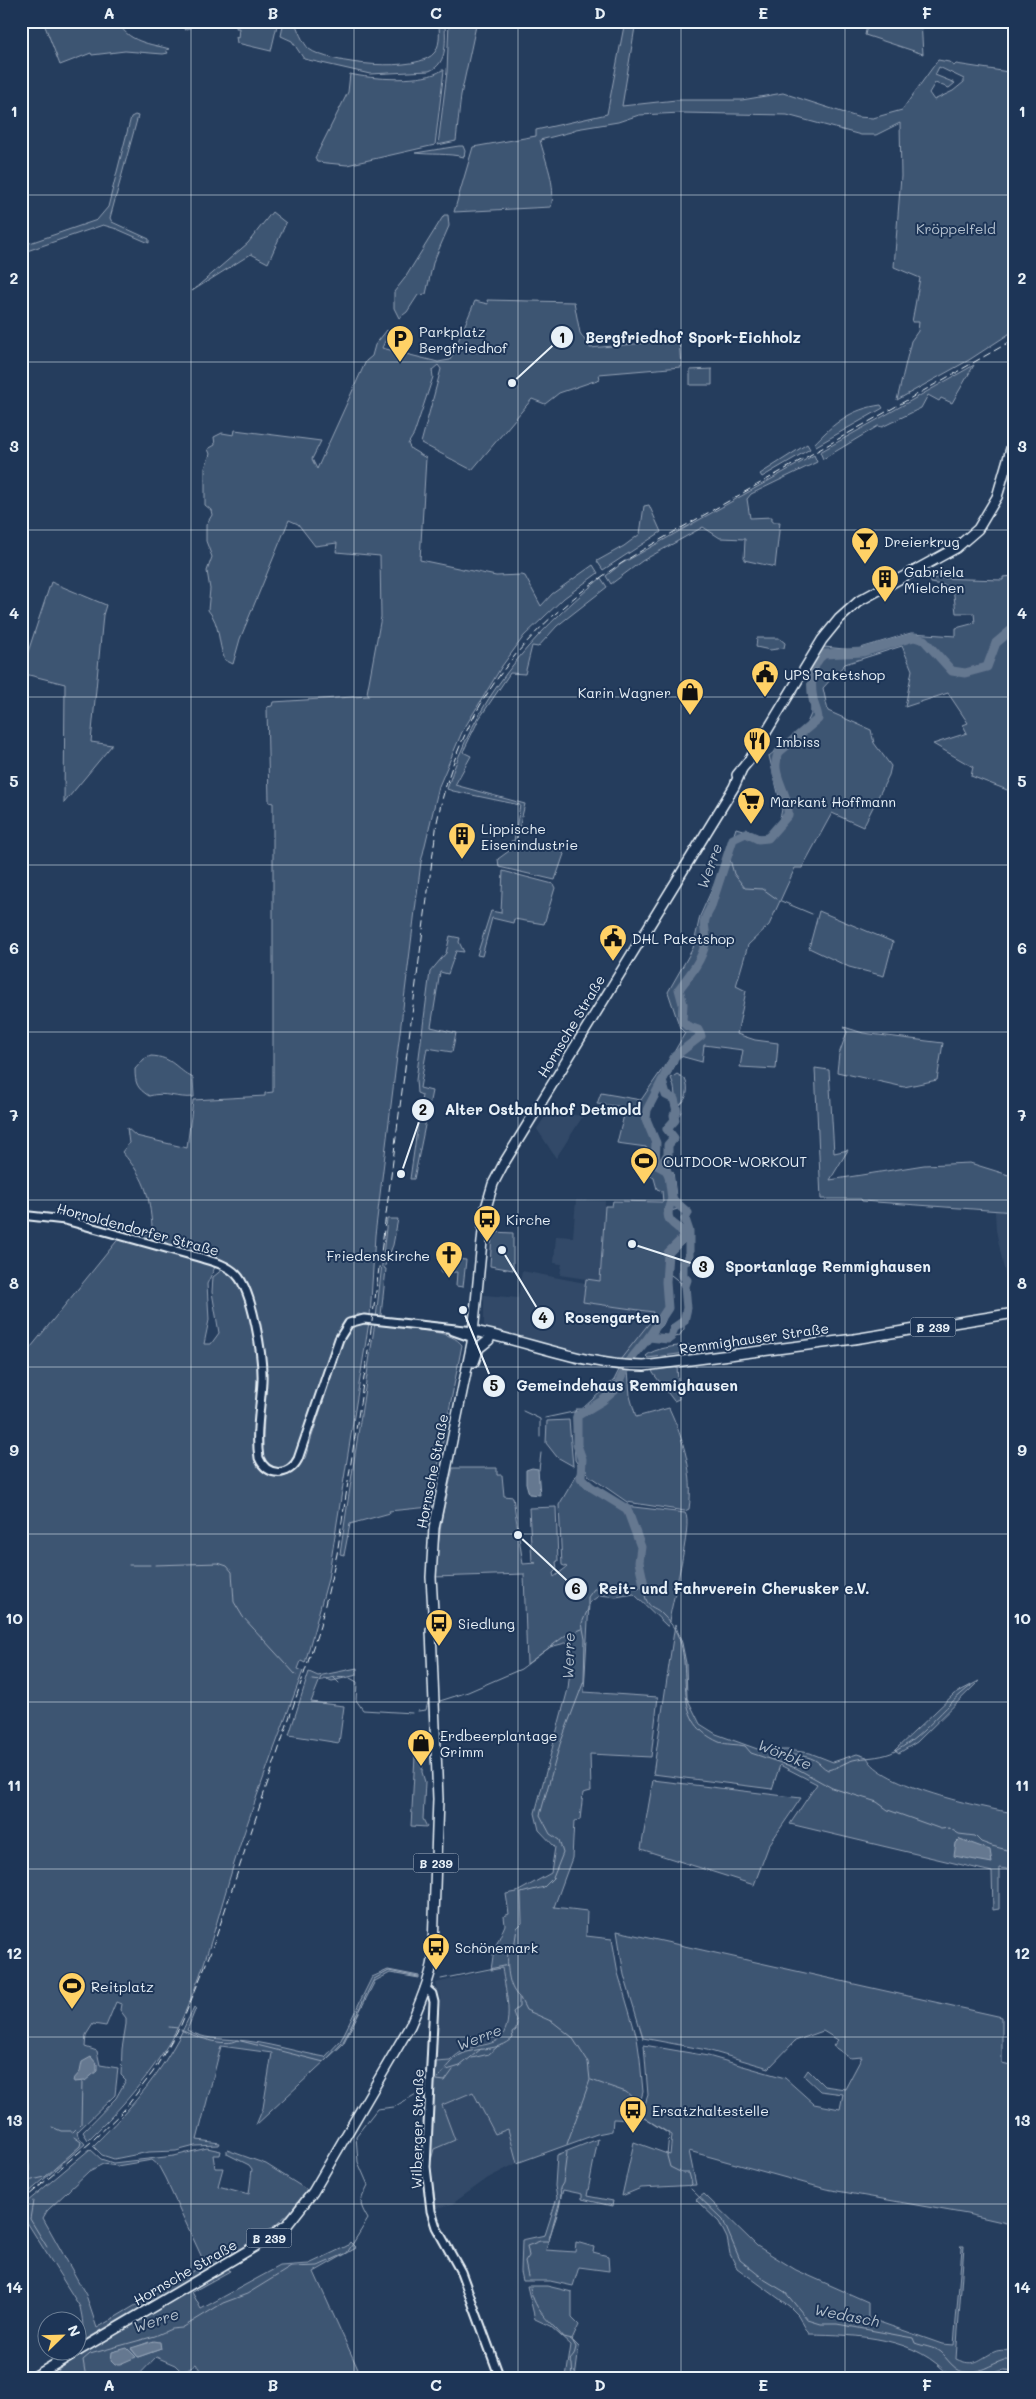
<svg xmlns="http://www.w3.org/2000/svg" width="1036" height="2399" font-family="Mali,sans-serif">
<rect width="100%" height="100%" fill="#253d5d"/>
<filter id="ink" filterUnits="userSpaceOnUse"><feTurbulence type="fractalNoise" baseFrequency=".02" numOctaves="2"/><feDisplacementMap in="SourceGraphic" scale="10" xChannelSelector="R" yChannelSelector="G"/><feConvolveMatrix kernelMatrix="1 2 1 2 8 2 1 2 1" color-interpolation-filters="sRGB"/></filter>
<g filter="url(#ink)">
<g fill="#334a68">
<polygon points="548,1112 583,1116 556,1158 537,1129"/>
<polygon points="576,1200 605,1201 600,1281 560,1275 562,1264 554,1263 556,1236 573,1237"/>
<polygon points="995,1211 1015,1213 1015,1307 1012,1305 1003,1264 996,1230"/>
<polygon points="522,1271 585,1283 583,1302 653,1312 650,1322 620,1360 567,1350 484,1326 484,1295 518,1298"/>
<polygon points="502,1967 509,2025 503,2036 490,2044 473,2045 458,2053 450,2061 436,2062 440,1998 436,1983"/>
<polygon points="473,2092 495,2133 514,2126 521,2161 488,2178 452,2204 436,2208 431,2164 434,2148 455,2140 442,2105"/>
</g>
<g fill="#3e5472" stroke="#93a2b5" fill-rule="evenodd">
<path d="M43,21H118C126,42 151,44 170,49L166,50L168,53L163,54L125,51L92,55L91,53L60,65Z"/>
<polygon points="149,21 235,21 234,24 192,24 191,27 185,30 178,23 152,26"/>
<polygon points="237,21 278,21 271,51 237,43 236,37 238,38 239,28 236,28"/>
<path d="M284,21H295C297,29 303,43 309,49C328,64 420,74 435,52C441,43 439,31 439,21H445C445,38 449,64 429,71L370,74L304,59L292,41L281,36Z"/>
<polygon points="449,21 477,21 461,95 456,141 438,145 447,72"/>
<path d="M625,21H636L622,106L676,100H742L783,93L857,117L873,118L902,110L938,60L949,62L954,66L956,64L1015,73V96L1008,100L1015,112V330L969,360L897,400L911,341L918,331L919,322H912L920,278L894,267L901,176L900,123L876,135H861L787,115L682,113L639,115L618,122L576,129L571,132L540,140C545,160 557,186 551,207L454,212L473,147L536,136V130L607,114ZM939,67L964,79V82L953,91L934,100L929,93L935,83L949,88L955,83L935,75Z"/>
<polygon points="868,21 921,21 923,54 865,35"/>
<path d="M442,70H444L435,145L347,165L317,162L315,158L348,92L350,74C370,79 426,83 442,70Z"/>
<polygon points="135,115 138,116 110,218 112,222 149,239 149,243 117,229 103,225 21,253 21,246 97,220 108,207 131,117"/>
<path d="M459,146H463L465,151L464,157C448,153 431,155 415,153Z"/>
<polygon points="272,212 286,223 268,263 251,254 192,291 248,243"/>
<polygon points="444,215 448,215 449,226 433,263 426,294 418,295 407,312 399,318 394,308 394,292 405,278"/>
<path d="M487,300L574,302L580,333L590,348L679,340L681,367L599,374L600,379L559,393L545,404L532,399L472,470L421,443L441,369L438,365L432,370L433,377L414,434L408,444L411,449L426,458L420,560L496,576L522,575L525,576L541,606L552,594L593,565L598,573L564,598L524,636L502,666L462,732L439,786L421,862L375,1235L370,1317L358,1314L342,1325L298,1449C292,1460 287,1469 273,1469L262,1459L266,1377L257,1313L251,1293L241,1276L228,1263L202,1256L189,1249L180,1250L132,1235L134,1231L153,1235C149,1197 149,1183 122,1152L129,1143L127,1128L136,1136L187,1148L193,1100L265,1096V1093L273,1092V803L269,802L267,707L272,706L273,702L369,696L367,693L381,617L380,556L336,552L337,543L315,546L298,524L289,520L240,639L233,664L225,660C217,642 221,625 208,610L210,589L207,571L212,557L206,541V525L212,515L211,510L205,505V468L210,454L208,449L215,445L214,437L222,433L234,435L235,430L321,441L312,459L317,469L366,361L372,356L375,345L387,330L389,332L382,348L438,362L450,360L475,301L488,304Z"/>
<polygon points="974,365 952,403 941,398 939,401 928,395 921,408 882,427 878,426 823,459 820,452"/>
<polygon points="712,369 712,385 690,385 690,370"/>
<path d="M881,405L883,408L816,446L814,444C834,423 851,409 881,405Z"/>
<polygon points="807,444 810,449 762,477 760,474"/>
<polygon points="814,455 817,462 751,494 747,499 750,518 772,517 772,522 780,522 775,567 744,560 745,539 720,538 703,527 642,561 611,584 606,576 621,564"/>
<polygon points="649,505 661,532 603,570 597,561 624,546 640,534 644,506"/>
<path d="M1015,576V793L971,776L973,767L933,744L967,733L963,725L968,723L948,693L905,707L912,670L902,646L845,664L823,688L828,711L871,730L874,743L891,766L889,775L863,827L832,813L802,868H795L769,925L748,945L736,986L746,991L737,1034L755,1040L778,1043L776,1069L740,1067L743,1050L704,1045L702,1062L673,1054L685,1033L680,1028L668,992L693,948L700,916L727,856L736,828L763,836C774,829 780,823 782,809L769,756L806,725L811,714V669L824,647L854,650L911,633L956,636V628L975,623L974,613H956L953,587L931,583V578L1003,580V577Z"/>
<path d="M601,578L607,587L557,626L538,647L532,646L525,674L510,673L479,719L463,752L471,756L455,785L525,804L516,841L560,850L564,854L555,880L499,867L498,859L509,851L511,841H514L520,805L453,791L447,789C475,699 529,637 601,578Z"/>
<polygon points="51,582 106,605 103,615 91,742 112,745 64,803 65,684 21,673"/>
<polygon points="757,638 779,638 785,643 784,648 770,650 756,647"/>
<polygon points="503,871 553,884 555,888 544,924 514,919 513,923 492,918 482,956 477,955 491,911 501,913"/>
<polygon points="819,911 893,942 884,976 849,967 809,948"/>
<polygon points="450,936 460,938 459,942 464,952 456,951 448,974 440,972 431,1027 456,1033 452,1052 427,1048 420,1088 432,1091 414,1179 410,1179 422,1095 417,1093 416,1080 430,972 446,953"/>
<polygon points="844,1027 863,1033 943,1043 937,1080 904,1087 837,1072 839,1054 847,1032"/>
<path d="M151,1056C173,1057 176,1069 193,1078L194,1097C178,1099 164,1091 149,1096C137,1088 135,1084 135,1069L144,1059Z"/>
<path d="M670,1058L677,1062L648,1112L649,1127L655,1146V1165L673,1172L676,1197L681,1208L671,1211L670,1217L685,1230V1242L670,1256L666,1317C663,1328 658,1331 647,1334L629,1360H620L650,1322L653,1312L583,1302L586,1279L600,1281L605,1206H612L613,1201L663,1202L662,1191L657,1189L654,1178L648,1174L646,1147L617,1143L626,1107L597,1104L601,1093L641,1100Z"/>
<polygon points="815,1068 829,1070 834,1153 848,1150 830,1180 924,1165 970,1163 1015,1177 1015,1212 862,1201 861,1199 821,1199"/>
<path d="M677,1074L685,1079C690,1090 687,1100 677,1108C674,1097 676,1089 671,1078Z"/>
<polygon points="387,1219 398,1219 393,1245 384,1268 386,1269 381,1315 379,1318 376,1318"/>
<polygon points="492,1232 513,1233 513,1270 490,1266"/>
<path d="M120,1237L216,1265L207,1284L209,1320L204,1344H211L219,1333L212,1292L213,1277L223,1269C248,1278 258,1353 258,1379C259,1405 256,1430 257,1456L279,1476L289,1475L305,1458L344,1337L355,1324L369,1322L328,1579L305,1663L301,1661L298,1669L303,1671C282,1728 260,1785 241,1842C218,1910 203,1991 164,2051C142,2085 116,2113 88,2140L83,2132L116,2098L126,2080L121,2075L122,2049L126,2024V2018L120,2010L121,2004L116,2002L106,2026L93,2024L86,2035L85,2047L97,2051L100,2065L118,2068L115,2095L77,2132L78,2136L85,2144L21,2199V1351L27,1352Z"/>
<polygon points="443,1258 466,1260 463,1287 456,1286 457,1272 441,1273"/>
<path d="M375,1322L406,1325V1328C422,1331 452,1331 462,1345L430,1507L389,1511L390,1513L350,1524L344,1555L340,1554Z"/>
<path d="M688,1345L693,1347V1352L648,1358L646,1356C654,1348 676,1346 688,1345Z"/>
<polygon points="677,1366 679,1399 674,1401 653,1373 652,1369"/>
<path d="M620,1368L628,1370L630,1396L636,1417L669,1408C684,1440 694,1475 689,1509L685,1511L627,1502L588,1475L587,1470H584L583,1479L625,1506L685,1513C694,1522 670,1609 668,1627L634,1594L616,1597L600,1595L589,1603L584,1692L658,1697L651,1757L590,1754L591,1791L583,1793L580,1820L574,1821L572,1858L554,1907L587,1911L586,1936L612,1939L618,1973L637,2038L640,2059L643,2092L635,2120L613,2119L612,2131L597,2134L517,2163L508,2129L495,2134L473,2092L442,2105L455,2140L434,2149L430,2164L436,2208L433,2206L429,2172L436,2062L450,2061C464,2047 471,2048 488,2044C520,2037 505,1991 502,1968L491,1970L494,1950L505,1925L504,1916L509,1914L506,1894L517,1892L551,1873L555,1847L539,1830L535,1813L568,1689L573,1641L550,1647L527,1664L524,1574L434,1577L442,1517L453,1468H497V1475H502L504,1496L513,1497L523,1564L536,1563L532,1562L529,1508L556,1507L558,1561L556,1562L557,1569L553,1573L554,1577L567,1567L562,1565L559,1505L577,1474L579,1466L575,1460L573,1417L576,1409H582L614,1380Z"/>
<polygon points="569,1420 573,1466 557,1457 546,1443 547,1421"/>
<path d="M675,1624L682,1643L686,1663L687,1698L700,1724L716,1734L760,1750H787L810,1753L833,1762L857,1754L867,1757C878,1785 985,1809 1015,1813V1870L999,1868V1909L993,1910L992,1872L790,1824L817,1784L780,1765L772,1789L653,1774Z"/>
<polygon points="357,1668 357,1675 332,1681 321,1677 311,1702 344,1706 339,1743 289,1735 309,1672 318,1676"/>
<polygon points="979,1681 917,1742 899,1753 895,1750 954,1694"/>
<polygon points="415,1756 423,1758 422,1772 425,1782 423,1819 427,1827 411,1826"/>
<polygon points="653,1780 801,1798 769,1845 754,1885 641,1849"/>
<polygon points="617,1931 1002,2017 1002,2064 1015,2067 1015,2225 967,2214 826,2189 689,2151 696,2185 641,2188 622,2196 634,2142 670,2155 672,2135 641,2116 648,2095 644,2045 708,2056 785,2078 814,2104 840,2109 843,2094 820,2091 804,2076 808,2070 824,2086 845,2089 862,2057 850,2058 833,2046 838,2040 823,2031 795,2041 769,2068 707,2050 643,2038 624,1975"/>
<path d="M388,1970L419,1976V1978L390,1973L375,1981L343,2044L256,2125L263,2108L272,2053L221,2046L197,2140L220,2143L219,2145L195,2146L176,2151L149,2152L114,2159L102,2155L93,2146C123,2116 152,2085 173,2048C181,2035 187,2021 194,2007L196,2008L187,2030C205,2040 218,2038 237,2040C266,2042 296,2052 325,2057L341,2040L372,1977Z"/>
<polygon points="598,2139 587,2196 613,2201 612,2206 582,2199 582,2194 563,2190 546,2250 575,2252 576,2242 594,2247 593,2252 608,2256 609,2271 579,2267 573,2286 550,2281 523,2281 521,2272 522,2240 545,2235 557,2198 555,2186 557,2155"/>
<path d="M207,2148L221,2151L220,2155H213L215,2168H223L218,2186L249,2194L252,2169L249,2165L227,2154V2150L266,2164L307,2190L290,2212L268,2232L78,2344V2339C86,2331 82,2317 80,2307L25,2219L21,2222V2207L90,2149L101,2159L113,2163L174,2156ZM152,2160L158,2165L165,2178L205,2264L97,2328L86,2295L43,2218L47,2211L89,2171L103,2164L117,2166Z"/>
<path d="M704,2194L757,2246L796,2270L868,2302V2318L942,2344L954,2345L962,2248L960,2246H964L956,2359C975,2368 979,2359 994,2352C1000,2349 1008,2351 1015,2350V2371L1004,2370L975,2378H951C917,2336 858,2335 809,2334L798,2315L789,2306L737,2268L730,2254L727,2238L719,2222L696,2200Z"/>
<path d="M350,2242L356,2248L314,2272L362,2378H196L200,2370L196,2364L182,2372L175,2365L156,2357L136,2378H51L60,2374L58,2370L116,2332L227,2267L230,2271L192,2292L201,2309L280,2266L309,2264L347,2246ZM149,2342L161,2349L138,2357L131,2349Z"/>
<polygon points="527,2286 547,2286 572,2292 572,2318 579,2325 572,2340 579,2347 575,2378 566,2378 571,2345 550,2326 535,2319"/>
</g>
<g fill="#657890" stroke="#99a8ba">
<polygon points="532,1468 538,1469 540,1495 529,1494 526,1483 526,1470"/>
<polygon points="960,1839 990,1850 992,1863 954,1856 956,1843"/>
<polygon points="91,2057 97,2064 97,2071 85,2081 74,2082 73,2080 80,2072 82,2062"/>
<polygon points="154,2341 160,2342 161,2349 138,2357 131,2348"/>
<polygon points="127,2348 136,2357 120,2364 115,2364 111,2360 112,2352"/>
</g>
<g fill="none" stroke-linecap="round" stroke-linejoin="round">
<g stroke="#99a8ba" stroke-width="1">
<polyline points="729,856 734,874 745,888 763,889 777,899"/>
<polyline points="781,901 812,914"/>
<polyline points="680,1230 686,1223"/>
<polyline points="666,1271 681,1283"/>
<polyline points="684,1278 680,1285 685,1292"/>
<polyline points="668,1339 679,1336 684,1329 684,1321"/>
<polyline points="523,1411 540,1419 540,1437"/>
<polyline points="574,1411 582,1412"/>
<polyline points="545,1418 573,1412 579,1414"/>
<polyline points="539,1470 541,1453"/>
<polyline points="129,1565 150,1565"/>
<polyline points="155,1565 218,1563 227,1566 232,1572 234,1602 243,1617 296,1675"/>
<polyline points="577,1631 582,1629"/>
<polyline points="333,1677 339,1683"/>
<polyline points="350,1678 357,1682 356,1700 363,1710 412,1713"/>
<path d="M312,1680C324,1683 333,1674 346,1677"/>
<polyline points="440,1701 468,1692 521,1669 566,1635 574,1632"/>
<polyline points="418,1711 426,1710 428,1702"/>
<path d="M772,1759C783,1753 804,1754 815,1760C820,1763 823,1768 828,1770C838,1768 845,1762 853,1760C866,1757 878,1758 891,1753C923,1739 943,1706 971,1686"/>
<polyline points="441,1979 509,1965"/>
<polyline points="520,1998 526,2010 553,2022 572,2037 588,2062 590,2080 567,2144"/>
<polyline points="169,2027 178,2028"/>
<path d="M181,2030C193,2036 225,2048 237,2040L324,2062L343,2042L374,1979L389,1971L418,1977"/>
<polyline points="472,2058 489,2054 497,2047"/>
<polyline points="447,2070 460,2066 481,2049"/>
<polyline points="437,2080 445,2081 453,2070"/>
<polyline points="591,2080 626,2092 632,2097 637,2113"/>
<path d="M433,2083C443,2075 449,2062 460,2055C477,2046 499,2052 513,2038L512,2033L516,2030L517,2023L513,2012L519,2007V1997C507,1986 507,1965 508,1949L514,1948L517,1928L522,1923L521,1893L544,1887L553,1878L563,1853L559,1840L550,1834L540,1815L560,1744L584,1681L585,1639L582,1623L588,1609V1597L594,1589L610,1587L616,1593L627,1587L638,1588L644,1585C644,1590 645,1599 648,1603C651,1608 656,1608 660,1612C665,1617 672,1624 675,1630C697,1668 667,1719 719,1742C727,1745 737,1744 745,1746L751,1753L796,1768L832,1788L877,1802L888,1810L941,1829L949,1828L959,1834L975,1836L981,1842L992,1846L1015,1852"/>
<polyline points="641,2116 669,2134 667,2156 670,2167 682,2173 689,2173 692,2184 690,2186"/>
<polyline points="52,2127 61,2131 72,2131"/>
<polyline points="73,2132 81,2124 82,2082"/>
<polyline points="21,2156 29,2164 30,2177 21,2188"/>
<polyline points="28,2181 45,2177 80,2146 81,2142 74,2137"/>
<path d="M691,2189L723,2220L740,2260L765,2280L785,2292L808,2320L821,2324H837L913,2338L915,2343C922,2346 934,2347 940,2352C947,2358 953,2369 963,2372C978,2375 991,2364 1004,2360C1007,2360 1012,2361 1015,2361"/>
<polyline points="21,2190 22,2191"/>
<polyline points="33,2201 30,2219 47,2247"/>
<path d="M528,2277L525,2262L529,2256L527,2246L540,2241H549C552,2224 564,2205 560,2188L563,2183L567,2152"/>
<path d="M530,2288C536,2313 548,2319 564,2338L572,2340L576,2347L574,2355L570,2360L572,2364L573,2378"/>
<path d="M86,2378L83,2360L90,2354L155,2336L171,2329L182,2328L223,2303L247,2294L291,2267L318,2266L347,2253L368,2219C358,2202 360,2202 368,2185L358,2162L356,2136L377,2109L394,2107L428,2087"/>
</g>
<g stroke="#657890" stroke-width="9">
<path d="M666,1170L655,1164L656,1143L646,1119L647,1110L675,1056L701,1036L698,1030L687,1026L682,1021L683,1004L679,989C689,976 702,960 705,944C708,927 699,927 710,909L733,839L746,833L758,839L768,838L788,815C790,793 768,774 779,752L818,719C818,712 814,706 813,699C810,684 811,663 824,654L863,652L914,637L924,640L952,671L965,673L987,667L996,643L1015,627"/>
<path d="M649,1337L668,1308L666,1282L668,1253L683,1238C683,1221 659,1229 672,1199"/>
<polyline points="644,1585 639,1562 641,1547 627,1509 591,1487 581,1478 582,1459 577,1445 577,1416 602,1401 615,1390 631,1359 649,1337 668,1339 671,1337 674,1328 684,1321 687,1308 685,1286 687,1280 683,1276 683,1263 688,1260 689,1256 689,1231 685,1219 688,1213 672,1199 669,1176 663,1162 668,1154 668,1145 674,1138 667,1129 675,1120 674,1115 677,1111 674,1099 666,1095 662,1081"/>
</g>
<defs>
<g id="minor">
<path d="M21,1215L65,1220L198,1257C211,1261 226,1264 236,1274C253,1291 263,1357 262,1381C261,1405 255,1433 259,1458C267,1477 289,1477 298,1459L339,1339L349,1323L364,1319L474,1331"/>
<polyline points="453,1331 473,1338"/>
<polyline points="425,1988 432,1994 434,2002 426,2167 431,2211 436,2227 461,2272 500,2378"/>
</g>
<g id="major">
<polyline points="737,775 750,759 822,640 839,619 859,601 956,548 978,529 997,497 1015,435"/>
<path d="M474,1331C531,1342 585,1366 644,1366L854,1339L1015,1313"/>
<polyline points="474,1362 479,1348 489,1340"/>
<polyline points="432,1633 434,1628 431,1577 434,1528 472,1343 485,1211 493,1184 504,1163 734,787 741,771"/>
<path d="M78,2351L254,2247L288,2224L313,2192L410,2026C418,2008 437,1964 433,1947L438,1799L431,1630"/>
<polyline points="32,2378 76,2352"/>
</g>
</defs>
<use href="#minor" stroke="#e8f1f8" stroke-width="11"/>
<use href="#major" stroke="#e8f1f8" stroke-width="12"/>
<use href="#minor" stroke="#1d3557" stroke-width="7"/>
<use href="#major" stroke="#1d3557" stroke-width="9"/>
<path stroke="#e8f1f8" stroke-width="1" stroke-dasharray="8 4" stroke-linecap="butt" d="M21,2202L91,2142L124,2110L153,2072L181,2025L212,1949L320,1626L337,1554L369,1345L437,822C463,692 539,611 651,545L1015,339"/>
</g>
</g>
<path fill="none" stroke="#e8f1f8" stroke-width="1" stroke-opacity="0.55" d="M191,21V2378M354,21V2378M518,21V2378M681,21V2378M845,21V2378M21,195H1015M21,362H1015M21,530H1015M21,697H1015M21,865H1015M21,1032H1015M21,1200H1015M21,1367H1015M21,1534H1015M21,1702H1015M21,1869H1015M21,2037H1015M21,2204H1015"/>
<defs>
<symbol id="parking-pin" viewBox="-11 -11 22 30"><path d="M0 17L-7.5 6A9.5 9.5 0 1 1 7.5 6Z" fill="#ffd166" stroke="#1d3557"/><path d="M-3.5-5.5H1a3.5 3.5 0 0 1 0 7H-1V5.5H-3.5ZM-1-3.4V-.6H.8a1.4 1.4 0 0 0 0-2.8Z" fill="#111"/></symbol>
<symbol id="bar-pin" viewBox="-11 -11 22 30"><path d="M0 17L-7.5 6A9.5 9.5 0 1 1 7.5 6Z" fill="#ffd166" stroke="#1d3557"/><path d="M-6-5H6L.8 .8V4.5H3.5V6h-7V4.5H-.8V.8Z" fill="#111"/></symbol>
<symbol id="building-pin" viewBox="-11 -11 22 30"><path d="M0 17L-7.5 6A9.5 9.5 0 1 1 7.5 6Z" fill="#ffd166" stroke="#1d3557"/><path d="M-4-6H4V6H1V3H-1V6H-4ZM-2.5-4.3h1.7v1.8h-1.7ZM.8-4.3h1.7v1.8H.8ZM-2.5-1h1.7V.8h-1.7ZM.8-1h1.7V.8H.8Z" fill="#111"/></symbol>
<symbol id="civic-pin" viewBox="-11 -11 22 30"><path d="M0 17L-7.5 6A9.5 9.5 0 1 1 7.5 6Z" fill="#ffd166" stroke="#1d3557"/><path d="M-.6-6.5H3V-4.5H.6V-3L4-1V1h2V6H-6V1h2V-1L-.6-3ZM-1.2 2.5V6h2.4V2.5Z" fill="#111"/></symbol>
<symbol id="shop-pin" viewBox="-11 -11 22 30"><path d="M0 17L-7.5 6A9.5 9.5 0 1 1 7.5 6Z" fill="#ffd166" stroke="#1d3557"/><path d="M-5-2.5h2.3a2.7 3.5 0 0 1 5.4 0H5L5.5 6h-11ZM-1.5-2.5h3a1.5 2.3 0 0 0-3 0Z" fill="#111"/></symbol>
<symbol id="restaurant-pin" viewBox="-11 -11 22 30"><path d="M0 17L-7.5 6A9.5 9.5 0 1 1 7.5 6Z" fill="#ffd166" stroke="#1d3557"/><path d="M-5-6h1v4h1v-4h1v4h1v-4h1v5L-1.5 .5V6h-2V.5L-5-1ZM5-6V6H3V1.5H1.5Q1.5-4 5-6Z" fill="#111"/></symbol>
<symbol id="supermarket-pin" viewBox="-11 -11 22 30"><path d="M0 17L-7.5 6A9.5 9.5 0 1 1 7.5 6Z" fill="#ffd166" stroke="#1d3557"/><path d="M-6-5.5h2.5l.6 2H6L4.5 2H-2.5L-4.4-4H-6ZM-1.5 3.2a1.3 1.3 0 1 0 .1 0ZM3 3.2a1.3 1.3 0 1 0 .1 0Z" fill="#111"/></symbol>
<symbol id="stadium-pin" viewBox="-11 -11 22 30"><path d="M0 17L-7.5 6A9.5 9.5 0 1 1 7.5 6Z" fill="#ffd166" stroke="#1d3557"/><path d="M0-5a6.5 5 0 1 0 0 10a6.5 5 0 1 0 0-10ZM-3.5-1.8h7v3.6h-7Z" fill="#111"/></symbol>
<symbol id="bus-pin" viewBox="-11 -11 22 30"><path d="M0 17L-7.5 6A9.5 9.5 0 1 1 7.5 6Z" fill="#ffd166" stroke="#1d3557"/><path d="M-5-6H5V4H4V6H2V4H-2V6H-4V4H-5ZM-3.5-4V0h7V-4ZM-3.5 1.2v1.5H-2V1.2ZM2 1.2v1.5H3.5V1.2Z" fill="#111"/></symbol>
<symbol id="church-pin" viewBox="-11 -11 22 30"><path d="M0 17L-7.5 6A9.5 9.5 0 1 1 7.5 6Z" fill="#ffd166" stroke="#1d3557"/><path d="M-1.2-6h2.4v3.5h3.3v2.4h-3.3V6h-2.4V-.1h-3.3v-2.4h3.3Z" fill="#111"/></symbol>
</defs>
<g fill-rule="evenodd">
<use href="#parking-pin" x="384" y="323" width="32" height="43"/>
<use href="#bar-pin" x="849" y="525" width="32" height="43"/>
<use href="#building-pin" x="869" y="563" width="32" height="43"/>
<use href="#civic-pin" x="749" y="658" width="32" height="43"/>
<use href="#shop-pin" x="674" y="676" width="32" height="43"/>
<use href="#restaurant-pin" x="741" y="725" width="32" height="43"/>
<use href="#supermarket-pin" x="735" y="785" width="32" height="43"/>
<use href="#building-pin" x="446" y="820" width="32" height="43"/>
<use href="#civic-pin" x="597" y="922" width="32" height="43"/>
<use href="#stadium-pin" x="628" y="1145" width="32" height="43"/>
<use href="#bus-pin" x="471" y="1203" width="32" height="43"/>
<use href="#church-pin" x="433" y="1239" width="32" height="43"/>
<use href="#bus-pin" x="423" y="1607" width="32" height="43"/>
<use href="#shop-pin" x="405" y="1727" width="32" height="43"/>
<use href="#bus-pin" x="420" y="1931" width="32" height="43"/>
<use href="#stadium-pin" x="56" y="1970" width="32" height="43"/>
<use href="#bus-pin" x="617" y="2094" width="32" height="43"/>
</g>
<g text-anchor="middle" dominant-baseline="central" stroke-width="4" stroke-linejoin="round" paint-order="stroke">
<g fill="#1d3557" stroke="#abb9c8" stroke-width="1">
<rect x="910.5" y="1317.5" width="45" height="19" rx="4"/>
<rect x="413.5" y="1853.5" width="45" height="19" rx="4"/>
<rect x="246.5" y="2228.5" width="45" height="19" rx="4"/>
</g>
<g font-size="12" font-weight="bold" fill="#e8f1f8">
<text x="933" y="1327">B 239</text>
<text x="436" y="1863">B 239</text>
<text x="269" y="2238">B 239</text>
</g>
<g font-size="14" fill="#b5c2d0" stroke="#1d3557">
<text x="956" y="228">Kröppelfeld</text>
</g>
<g font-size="14" fill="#e8f1f8" stroke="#1d3557" text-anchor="start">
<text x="419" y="331">Parkplatz<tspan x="419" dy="16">Bergfriedhof</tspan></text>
<text x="884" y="541">Dreierkrug</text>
<text x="904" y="571">Gabriela<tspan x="904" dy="16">Mielchen</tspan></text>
<text x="784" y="674">UPS Paketshop</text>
<text x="671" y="692" text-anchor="end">Karin Wagner</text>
<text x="776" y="741">Imbiss</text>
<text x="770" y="801">Markant Hoffmann</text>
<text x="481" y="828">Lippische<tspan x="481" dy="16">Eisenindustrie</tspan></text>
<text x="632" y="938">DHL Paketshop</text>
<text x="663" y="1161">OUTDOOR-WORKOUT</text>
<text x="506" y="1219">Kirche</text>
<text x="430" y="1255" text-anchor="end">Friedenskirche</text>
<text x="458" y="1623">Siedlung</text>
<text x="440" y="1735">Erdbeerplantage<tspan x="440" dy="16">Grimm</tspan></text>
<text x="455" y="1947">Schönemark</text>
<text x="91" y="1986">Reitplatz</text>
<text x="652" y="2110">Ersatzhaltestelle</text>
</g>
<g font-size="14" fill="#e8f1f8" stroke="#1d3557">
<text transform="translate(571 1026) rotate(-59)">Hornsche Straße</text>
<text transform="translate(138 1229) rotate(15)">Hornoldendorfer Straße</text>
<text transform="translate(754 1338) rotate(-8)">Remmighauser Straße</text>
<text transform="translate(432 1471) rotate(-79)">Hornsche Straße</text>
<text transform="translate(417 2129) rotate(-89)">Wilberger Straße</text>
<text transform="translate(185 2272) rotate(-30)">Hornsche Straße</text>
</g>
<g font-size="15" font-style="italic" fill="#b4c1ce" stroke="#1d3557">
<text transform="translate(709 866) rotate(-70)">Werre</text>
<text transform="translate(568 1656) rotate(-88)">Werre</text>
<text transform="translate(785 1754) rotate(22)">Wörbke</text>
<text transform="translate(479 2037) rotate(-21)">Werre</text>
<text transform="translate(847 2315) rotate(11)">Wedasch</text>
<text transform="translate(156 2320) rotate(-18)">Werre</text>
</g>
</g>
<path fill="none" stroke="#e8f1f8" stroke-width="2" d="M512 383L562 337M401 1174L423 1110M632 1244L703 1267M502 1250L543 1318M463 1310L494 1386M518 1535L576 1589"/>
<g fill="#e8f1f8" stroke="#1d3557" stroke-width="2">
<circle cx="512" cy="383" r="5"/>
<circle cx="401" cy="1174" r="5"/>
<circle cx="632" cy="1244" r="5"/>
<circle cx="502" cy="1250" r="5"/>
<circle cx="463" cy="1310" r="5"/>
<circle cx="518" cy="1535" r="5"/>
<circle cx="562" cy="337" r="12"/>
<circle cx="423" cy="1110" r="12"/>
<circle cx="703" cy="1267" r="12"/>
<circle cx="543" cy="1318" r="12"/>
<circle cx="494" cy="1386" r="12"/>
<circle cx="576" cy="1589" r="12"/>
</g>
<g font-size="15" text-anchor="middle" font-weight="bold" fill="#111">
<text x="562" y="343">1</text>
<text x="423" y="1115">2</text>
<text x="703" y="1272">3</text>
<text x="543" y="1323">4</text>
<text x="494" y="1391">5</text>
<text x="576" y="1594">6</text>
</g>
<g font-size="15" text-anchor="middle" font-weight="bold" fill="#e8f1f8" stroke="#1d3557" stroke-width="4" stroke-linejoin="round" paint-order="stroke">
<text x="693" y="343">Bergfriedhof Spork-Eichholz</text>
<text x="543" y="1115">Alter Ostbahnhof Detmold</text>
<text x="828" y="1272">Sportanlage Remmighausen</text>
<text x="612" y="1323">Rosengarten</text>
<text x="627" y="1391">Gemeindehaus Remmighausen</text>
<text x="734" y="1594">Reit- und Fahrverein Cherusker e.V.</text>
</g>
<rect width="1036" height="2399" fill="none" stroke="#1d3557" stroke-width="55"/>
<g transform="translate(62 2336) rotate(67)"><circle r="24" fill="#1d3557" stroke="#6e8097"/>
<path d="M0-4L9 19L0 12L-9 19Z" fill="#ffd166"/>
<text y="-8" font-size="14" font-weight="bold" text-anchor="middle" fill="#e8f1f8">N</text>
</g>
<rect x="28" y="28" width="980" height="2344" fill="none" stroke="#e8f1f8" stroke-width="2"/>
<g font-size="16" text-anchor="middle" font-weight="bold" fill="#e8f1f8">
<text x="109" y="19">A</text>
<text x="273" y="19">B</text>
<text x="436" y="19">C</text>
<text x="600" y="19">D</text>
<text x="763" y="19">E</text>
<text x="927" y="19">F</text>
<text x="14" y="117">1</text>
<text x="1022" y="117">1</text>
<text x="14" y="284">2</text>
<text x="1022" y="284">2</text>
<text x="14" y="452">3</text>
<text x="1022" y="452">3</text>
<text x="14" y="619">4</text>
<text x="1022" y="619">4</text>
<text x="14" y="787">5</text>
<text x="1022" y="787">5</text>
<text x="14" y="954">6</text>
<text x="1022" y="954">6</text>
<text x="14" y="1121">7</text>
<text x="1022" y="1121">7</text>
<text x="14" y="1289">8</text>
<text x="1022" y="1289">8</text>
<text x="14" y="1456">9</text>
<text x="1022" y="1456">9</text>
<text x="14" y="1624">10</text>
<text x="1022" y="1624">10</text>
<text x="14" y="1791">11</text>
<text x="1022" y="1791">11</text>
<text x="14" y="1959">12</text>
<text x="1022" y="1959">12</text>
<text x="14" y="2126">13</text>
<text x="1022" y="2126">13</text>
<text x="14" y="2293">14</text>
<text x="1022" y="2293">14</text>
<text x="109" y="2391">A</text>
<text x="273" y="2391">B</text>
<text x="436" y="2391">C</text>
<text x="600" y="2391">D</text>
<text x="763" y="2391">E</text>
<text x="927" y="2391">F</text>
</g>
</svg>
